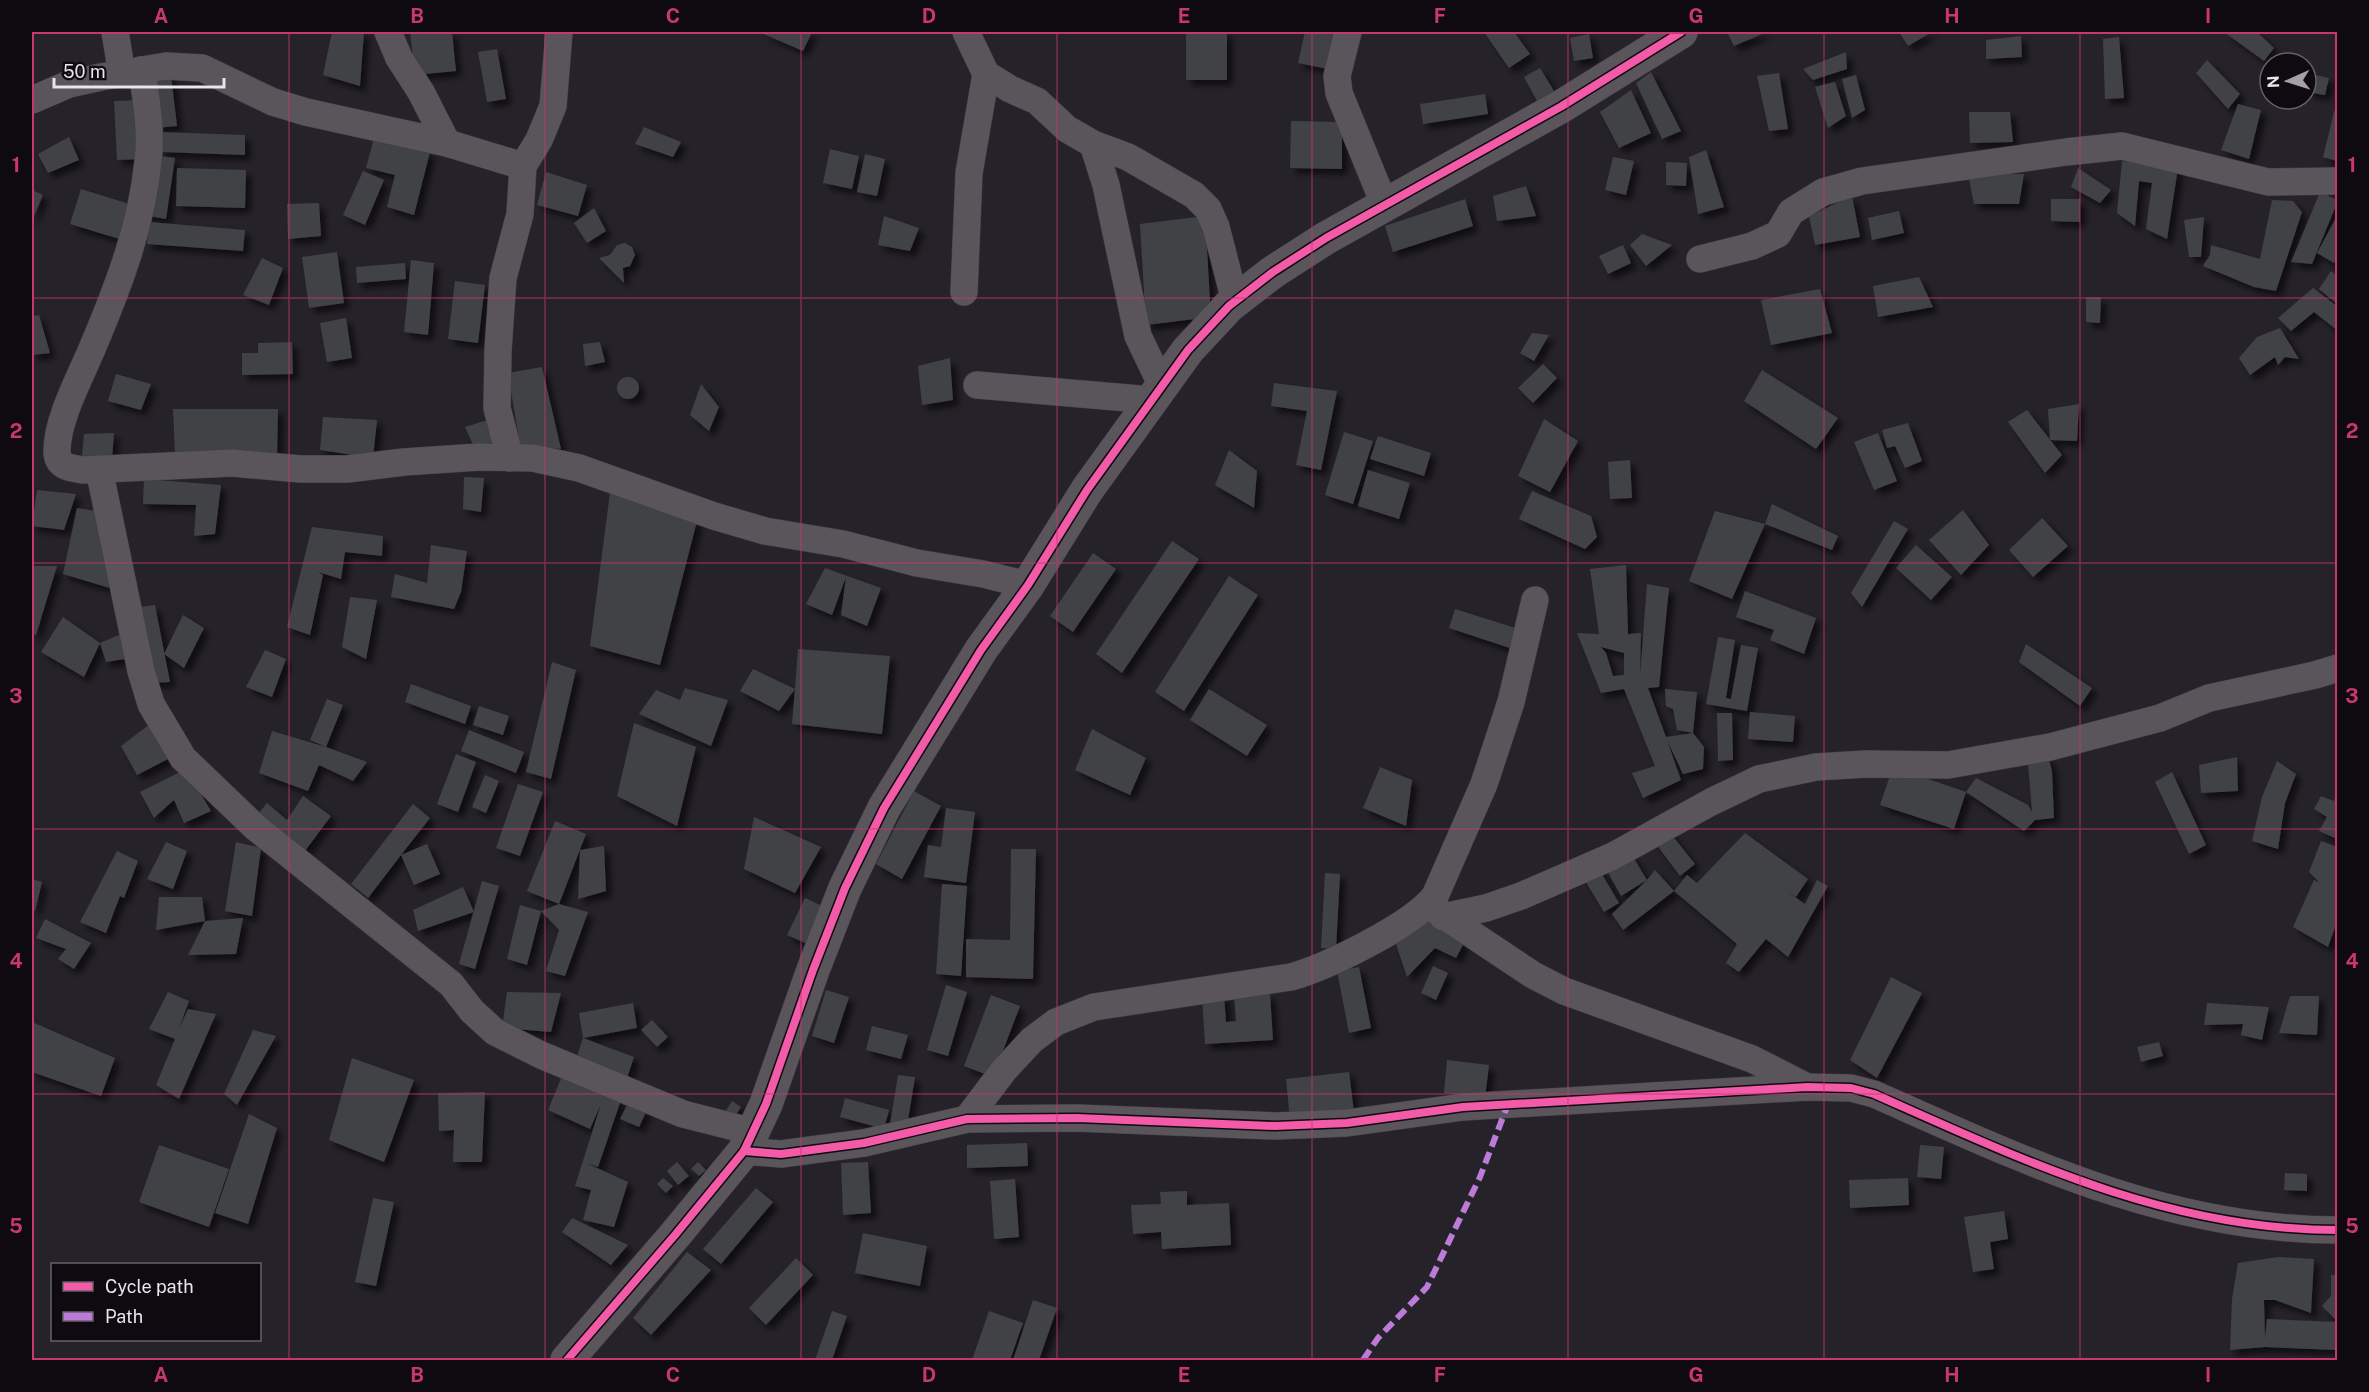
<svg xmlns="http://www.w3.org/2000/svg" width="2369" height="1392" font-family="'Public Sans',sans-serif">
<defs>
<filter id="shadow"><feDropShadow dx="5.5" dy="5.5" stdDeviation="3" flood-color="#0009"/></filter>
</defs>
<rect width="100%" height="100%" fill="#262229"/>
<g fill="#414245" fill-rule="evenodd" filter="url(#shadow)">
<polygon points="332,32 364,32 360,86 323,75"/>
<polygon points="410,32 452,32 456,71 415,75"/>
<polygon points="759,32 812,32 803,51"/>
<rect x="1186" y="32" width="41" height="48"/>
<polygon points="1305,32 1337,32 1328,69 1298,63"/>
<polygon points="1484,32 1514,32 1530,54 1509,68"/>
<polygon points="1727,32 1767,32 1734,46"/>
<polygon points="1899,32 1932,32 1908,46"/>
<polygon points="2224,32 2257,32 2274,48 2264,61"/>
<polygon points="1589,34 1593,58 1574,61 1570,38"/>
<polygon points="2021,36 2022,57 1986,59 1986,40"/>
<polygon points="2119,37 2124,98 2105,99 2103,39"/>
<polygon points="497,49 506,99 487,102 478,52"/>
<polygon points="1846,52 1847,69 1813,80 1803,69"/>
<polygon points="2207,60 2240,94 2228,109 2196,73"/>
<polygon points="1540,68 1554,91 1537,101 1524,77"/>
<polygon points="1651,72 1681,131 1662,139 1636,83"/>
<polygon points="1779,73 1788,129 1769,131 1757,76"/>
<polygon points="2306,73 2329,78 2325,95 2306,92"/>
<polygon points="171,75 177,126 156,128 151,78"/>
<polygon points="1856,75 1865,110 1852,118 1842,79"/>
<polygon points="1835,82 1846,116 1828,128 1815,87"/>
<polygon points="1631,90 1651,133 1619,148 1600,112"/>
<polygon points="1485,94 1488,114 1423,124 1420,104"/>
<polygon points="141,100 144,159 117,160 114,101"/>
<polygon points="2337,100 2337,161 2323,157"/>
<polygon points="2238,104 2261,110 2249,159 2221,150"/>
<polygon points="1969,112 2010,112 2013,142 1970,143"/>
<polygon points="1291,121 1342,122 1342,169 1290,168"/>
<polygon points="644,127 681,142 673,157 635,144"/>
<polygon points="161,132 245,135 245,155 161,152"/>
<polygon points="69,137 79,160 48,173 38,154"/>
<polygon points="374,138 430,152 414,215 387,207 395,175 366,168"/>
<polygon points="830,149 859,156 852,189 823,183"/>
<polygon points="1706,150 1724,207 1698,214 1689,157"/>
<polygon points="865,154 885,159 877,196 857,192"/>
<polygon points="153,155 175,158 166,219 144,215"/>
<polygon points="1613,157 1634,161 1626,195 1605,190"/>
<polygon points="2122,161 2178,168 2167,239 2146,229 2152,183 2139,181 2135,226 2117,213"/>
<polygon points="1666,162 1687,163 1686,186 1666,185"/>
<polygon points="177,168 246,170 245,208 176,206"/>
<polygon points="2078,168 2111,190 2100,203 2071,187"/>
<polygon points="363,171 384,180 365,225 343,215"/>
<polygon points="546,172 587,185 578,216 537,205"/>
<polygon points="1968,174 2024,174 2019,204 1974,204"/>
<polygon points="1526,186 1536,216 1497,221 1493,196"/>
<polygon points="81,189 136,206 126,241 70,224"/>
<polygon points="32,190 43,195 32,221"/>
<polygon points="2320,192 2337,200 2337,203 2312,264 2291,262"/>
<polygon points="1852,196 1860,237 1815,245 1809,216"/>
<polygon points="1465,199 1473,226 1393,252 1385,226"/>
<polygon points="2051,199 2080,199 2080,222 2051,221"/>
<polygon points="2272,200 2293,201 2302,212 2276,291 2254,287 2203,266 2210,255 2211,245 2260,259"/>
<polygon points="319,203 321,236 288,239 287,204"/>
<polygon points="594,208 606,231 587,243 574,223"/>
<polygon points="1899,211 1904,233 1872,240 1868,218"/>
<polygon points="884,216 919,228 910,251 878,245"/>
<polygon points="1205,216 1211,317 1146,325 1140,224"/>
<polygon points="2337,216 2337,256 2334,263 2317,253"/>
<polygon points="2204,217 2201,257 2189,257 2184,220"/>
<polygon points="149,222 245,230 243,251 147,244"/>
<polygon points="1642,234 1672,245 1646,266 1630,245"/>
<polygon points="625,243 632,247 635,255 630,266 623,268 624,283 599,258 610,255 617,245"/>
<polygon points="1623,245 1631,263 1608,274 1599,256"/>
<polygon points="337,252 344,303 309,308 302,257"/>
<polygon points="262,258 283,268 269,305 243,295"/>
<polygon points="411,260 434,263 428,335 404,332"/>
<polygon points="405,263 406,279 357,283 356,267"/>
<polygon points="2331,271 2337,276 2337,304 2319,289"/>
<polygon points="1919,277 1933,307 1878,317 1873,286"/>
<polygon points="455,281 485,285 478,343 448,339"/>
<polygon points="2313,288 2337,306 2337,330 2314,312 2291,331 2278,318"/>
<polygon points="1820,289 1832,333 1771,345 1761,300"/>
<polygon points="2086,297 2101,297 2100,323 2086,322"/>
<polygon points="39,315 50,353 32,355 32,316"/>
<polygon points="346,318 352,358 327,362 320,323"/>
<polygon points="2280,328 2299,359 2285,357 2278,365 2275,357 2250,375 2239,358 2257,337"/>
<polygon points="1532,333 1549,335 1534,361 1520,353"/>
<polygon points="292,342 293,374 242,375 242,353 258,353 258,343"/>
<polygon points="600,342 605,362 585,366 583,344"/>
<polygon points="950,358 953,400 922,405 918,366"/>
<polygon points="1543,364 1557,378 1533,403 1518,388"/>
<polygon points="542,367 561,449 520,445 508,373"/>
<polygon points="1762,370 1838,418 1816,449 1744,401"/>
<polygon points="116,374 151,384 141,410 108,401"/>
<circle cx="628" cy="388" r="11"/>
<polygon points="1274,383 1337,391 1321,470 1296,465 1307,411 1271,406"/>
<polygon points="701,384 719,407 709,431 690,415"/>
<polygon points="2079,404 2077,441 2050,440 2048,409"/>
<polygon points="173,409 278,409 277,458 175,454"/>
<polygon points="2027,410 2062,455 2045,473 2008,422"/>
<polygon points="323,417 377,420 373,458 320,450"/>
<polygon points="491,419 496,441 475,449 465,427"/>
<polygon points="1544,419 1578,441 1550,492 1518,476"/>
<polygon points="1908,423 1922,461 1905,468 1895,446 1887,448 1882,430"/>
<polygon points="1344,432 1373,441 1353,504 1325,495"/>
<polygon points="114,433 112,459 82,456 84,434"/>
<polygon points="1878,433 1897,481 1874,490 1854,442"/>
<polygon points="1378,436 1431,453 1424,476 1370,459"/>
<polygon points="1229,450 1257,471 1254,508 1215,485"/>
<polygon points="1630,460 1632,498 1610,499 1608,462"/>
<polygon points="1368,470 1410,483 1399,519 1358,506"/>
<polygon points="464,477 484,478 481,512 463,509"/>
<polygon points="144,479 221,485 215,534 194,536 196,505 143,504"/>
<polygon points="611,485 697,521 660,665 590,646"/>
<polygon points="37,490 76,494 64,530 32,526"/>
<polygon points="1532,491 1591,516 1597,537 1585,549 1519,519"/>
<polygon points="1772,504 1838,536 1832,550 1765,524"/>
<polygon points="77,508 95,511 113,589 63,574"/>
<polygon points="1963,510 1989,545 1961,575 1929,540"/>
<polygon points="1715,511 1765,524 1732,599 1689,581"/>
<polygon points="2042,518 2068,546 2033,577 2009,550"/>
<polygon points="1894,521 1908,529 1862,607 1851,593"/>
<polygon points="312,527 383,536 382,556 345,552 341,579 318,572 323,575 310,635 287,627"/>
<polygon points="1172,541 1199,559 1122,673 1096,654"/>
<polygon points="431,545 467,551 461,592 454,609 391,597 395,574 427,583"/>
<polygon points="1916,545 1952,577 1931,600 1896,568"/>
<polygon points="1093,553 1116,569 1073,632 1050,616"/>
<path d="M1626,565L1628,634L1641,633L1640,676L1647,584L1669,588L1659,687L1648,688L1666,737L1693,733L1704,747L1703,769L1683,774L1667,740L1681,780L1643,798L1632,773L1655,766L1624,689L1601,693L1577,633L1599,634L1590,569ZM1601,647L1624,653V675L1613,676L1606,653Z"/>
<polygon points="32,566 57,566 36,635 32,633"/>
<polygon points="825,568 881,588 867,626 841,615 846,577 832,615 806,604"/>
<polygon points="1229,576 1258,595 1184,711 1155,692"/>
<polygon points="1745,591 1816,618 1804,654 1770,640 1774,630 1736,617"/>
<polygon points="350,597 377,600 366,659 342,647"/>
<polygon points="155,605 170,682 150,683 141,607"/>
<polygon points="1455,609 1525,631 1519,651 1449,628"/>
<polygon points="183,615 204,628 184,668 164,654"/>
<polygon points="63,617 100,643 84,677 41,652"/>
<polygon points="126,632 131,658 106,662 100,643"/>
<polygon points="1718,637 1735,640 1726,698 1731,699 1741,645 1758,648 1747,711 1706,704"/>
<polygon points="2026,644 2092,688 2080,706 2019,662"/>
<polygon points="798,649 890,656 882,734 792,724 795,689 779,711 740,691 753,669 795,689"/>
<polygon points="265,650 286,659 272,697 246,687"/>
<polygon points="552,662 576,670 551,779 526,772"/>
<polygon points="411,684 471,706 465,724 405,702"/>
<polygon points="685,688 728,700 711,746 639,714 656,690 680,700"/>
<polygon points="1209,689 1267,725 1247,756 1190,720"/>
<polygon points="1665,689 1697,692 1693,733 1677,730 1673,709 1666,706"/>
<polygon points="327,699 343,705 326,747 367,762 353,781 319,765 308,791 259,773 272,731 326,747 310,740"/>
<polygon points="479,706 509,716 503,735 473,725"/>
<polygon points="1750,712 1795,716 1793,742 1748,739"/>
<polygon points="1717,713 1732,713 1733,760 1718,761"/>
<polygon points="634,723 696,747 677,826 617,796"/>
<polygon points="150,724 168,759 137,775 121,746"/>
<polygon points="1092,729 1146,758 1130,795 1075,770"/>
<polygon points="469,730 524,752 516,773 461,751"/>
<polygon points="456,754 476,762 458,812 437,804"/>
<polygon points="2048,756 2052,771 2054,818 2035,820 2024,831 1966,792 1954,829 1880,805 1893,767 1966,792 1976,778 2028,805 2032,812 2028,763"/>
<polygon points="2237,757 2238,791 2201,793 2199,765"/>
<polygon points="2277,761 2296,774 2285,803 2278,849 2252,841 2262,797"/>
<polygon points="1380,767 1412,780 1406,826 1363,808"/>
<polygon points="186,769 211,811 184,823 174,800 154,818 140,792"/>
<polygon points="2172,772 2206,845 2189,854 2155,782"/>
<polygon points="485,775 499,781 486,813 472,807"/>
<polygon points="518,784 543,792 520,856 496,848"/>
<polygon points="2337,788 2337,839 2319,831 2327,817 2314,809 2321,796 2334,801"/>
<polygon points="914,791 941,806 902,879 876,864"/>
<polygon points="303,796 331,816 302,855 258,814 267,803 287,820"/>
<polygon points="413,804 430,818 401,855 427,844 440,874 414,885 401,855 368,898 351,884"/>
<polygon points="946,808 975,812 966,883 924,877 928,845 941,847"/>
<polygon points="754,817 821,847 795,893 744,869"/>
<polygon points="555,821 586,834 559,904 588,912 565,976 546,971 559,930 541,911 559,904 527,891"/>
<polygon points="1667,829 1695,864 1680,876 1653,840"/>
<polygon points="1745,833 1808,879 1796,897 1785,890 1805,904 1817,880 1828,886 1788,957 1766,939 1739,972 1726,963 1737,944 1674,891 1687,875 1697,883"/>
<polygon points="2321,841 2337,847 2337,922 2328,947 2293,927 2314,880 2320,883 2309,872"/>
<polygon points="166,842 187,851 173,889 147,879"/>
<polygon points="236,842 261,848 252,916 225,911"/>
<polygon points="604,846 606,891 578,899 580,850"/>
<polygon points="1011,849 1036,849 1033,979 966,977 966,939 1010,940"/>
<polygon points="117,851 138,861 124,898 120,896 106,933 80,922"/>
<polygon points="1630,852 1647,880 1655,870 1674,891 1623,930 1612,914 1647,880 1621,896 1605,867"/>
<polygon points="1596,864 1619,903 1604,912 1581,874"/>
<polygon points="1325,873 1340,874 1336,949 1321,948"/>
<polygon points="32,879 42,882 35,911 32,910"/>
<polygon points="482,881 499,886 475,969 459,964"/>
<polygon points="942,884 967,886 961,976 936,974"/>
<polygon points="463,887 474,912 418,931 413,910"/>
<polygon points="159,897 202,897 205,921 243,918 236,954 188,955 205,921 156,930"/>
<polygon points="805,898 827,908 812,946 787,935"/>
<polygon points="520,905 541,911 527,965 507,959"/>
<polygon points="1427,910 1464,943 1456,958 1435,948 1407,977 1396,944"/>
<polygon points="45,919 91,943 74,969 58,959 66,949 36,938"/>
<polygon points="1433,966 1448,973 1436,1000 1421,993"/>
<polygon points="1359,967 1371,1028 1349,1033 1337,971"/>
<polygon points="1891,977 1922,993 1877,1078 1850,1060"/>
<polygon points="946,985 967,992 948,1056 927,1050"/>
<polygon points="826,990 849,997 834,1043 812,1036"/>
<polygon points="168,992 189,1001 179,1029 188,1009 216,1014 179,1099 156,1085 175,1039 149,1029"/>
<polygon points="507,992 561,993 551,1032 502,1028"/>
<polygon points="1270,994 1273,1040 1205,1044 1202,997 1224,995 1226,1022 1236,1021 1234,996"/>
<polygon points="991,995 1020,1006 993,1077 964,1066"/>
<polygon points="2290,996 2319,996 2317,1035 2279,1033"/>
<polygon points="633,1003 637,1028 583,1038 634,1057 627,1078 576,1059 583,1038 579,1013"/>
<polygon points="2207,1003 2269,1007 2262,1040 2241,1035 2243,1024 2204,1025"/>
<polygon points="652,1020 668,1037 657,1047 641,1030"/>
<polygon points="32,1022 115,1058 101,1096 32,1072"/>
<polygon points="872,1026 908,1035 901,1059 866,1050"/>
<polygon points="253,1030 276,1036 237,1105 224,1094"/>
<polygon points="2159,1042 2163,1056 2141,1062 2137,1047"/>
<polygon points="352,1058 414,1080 384,1162 329,1140"/>
<polygon points="1447,1060 1489,1065 1485,1098 1444,1093"/>
<polygon points="1349,1072 1354,1112 1290,1120 1286,1079"/>
<polygon points="898,1075 915,1077 906,1133 889,1130"/>
<polygon points="562,1076 621,1100 598,1167 586,1163 628,1182 614,1227 583,1220 591,1190 575,1186 601,1104 590,1129 548,1110"/>
<polygon points="485,1092 482,1162 453,1162 454,1130 439,1131 438,1093"/>
<polygon points="845,1098 889,1110 884,1129 840,1117"/>
<polygon points="629,1101 647,1110 639,1127 620,1119"/>
<polygon points="732,1101 741,1107 734,1118 725,1112"/>
<polygon points="249,1114 277,1128 248,1224 215,1213"/>
<polygon points="1027,1143 1028,1166 967,1168 967,1145"/>
<polygon points="159,1145 229,1169 209,1227 139,1202"/>
<polygon points="1920,1145 1944,1147 1941,1179 1917,1177"/>
<polygon points="677,1162 689,1176 678,1185 667,1171"/>
<polygon points="698,1162 706,1170 699,1176 691,1169"/>
<polygon points="868,1162 871,1213 843,1215 841,1163"/>
<polygon points="2285,1173 2307,1174 2307,1191 2284,1190"/>
<polygon points="663,1178 673,1186 666,1193 657,1184"/>
<polygon points="1908,1178 1909,1205 1850,1208 1849,1180"/>
<polygon points="1015,1179 1019,1237 994,1239 990,1181"/>
<polygon points="756,1188 773,1202 721,1264 703,1249"/>
<polygon points="1187,1191 1187,1205 1229,1203 1231,1245 1162,1249 1161,1232 1133,1234 1131,1205 1161,1204 1160,1192"/>
<polygon points="373,1198 394,1202 376,1286 355,1282"/>
<polygon points="2004,1211 2008,1239 1990,1242 1994,1269 1973,1272 1964,1217"/>
<polygon points="572,1218 628,1245 611,1265 562,1232"/>
<polygon points="863,1233 927,1246 920,1286 855,1273"/>
<polygon points="687,1252 711,1270 651,1335 633,1318"/>
<polygon points="2278,1257 2314,1259 2311,1313 2275,1300 2264,1300 2265,1339 2267,1319 2337,1322 2336,1350 2265,1347 2230,1350 2232,1299 2238,1263"/>
<polygon points="796,1258 813,1275 766,1325 749,1308"/>
<polygon points="2331,1275 2337,1275 2337,1321 2322,1306 2331,1296"/>
<polygon points="1033,1300 1057,1308 1039,1360 1013,1360"/>
<polygon points="832,1311 847,1316 832,1360 815,1360"/>
<polygon points="989,1311 1023,1323 1010,1360 972,1360"/>
</g>
<g fill="none" stroke-linecap="round" stroke-linejoin="round">
<defs>
<g id="minor">
<polyline points="115,32 122,74"/>
<polyline points="388,32 399,58 421,92 447,143"/>
<polyline points="966,32 986,74 1010,89 1037,101 1067,129 1093,144 1128,157 1194,195 1208,209 1216,227 1235,301"/>
<polyline points="1348,32 1337,76 1339,93 1385,206"/>
<path d="M142,70C146,100 152,131 148,161C142,224 119,285 94,344C82,374 57,418 57,451C57,467 70,468 83,470L232,463L301,469H347L404,462L479,457L533,458L579,468L714,516L765,531L843,544L917,563L983,574L1028,585"/>
<polyline points="32,100 69,84 101,77 166,66 202,68 273,102 306,112 447,143 523,166"/>
<polyline points="1093,144 1106,185 1138,336 1162,386"/>
<polyline points="1700,259 1752,246 1778,234 1791,212 1823,192 1862,181 2066,152 2122,146 2268,182 2338,181"/>
<polyline points="964,292 969,173 986,74"/>
<polyline points="977,385 1151,400"/>
<polyline points="510,458 497,408 498,350 503,278 520,214 523,166 539,140 553,106 559,32"/>
<polyline points="99,469 141,671 151,704 183,758 255,827 451,984 472,1011 495,1032 541,1055 683,1114 754,1132"/>
<polyline points="1437,911 1533,975 1564,991 1752,1059 1807,1087"/>
<polyline points="1443,917 1486,908 1521,896 1613,856 1711,802 1759,779 1816,767 1866,764 1948,765 2050,747 2160,718 2209,698 2315,675 2338,668"/>
<path d="M967,1119L1004,1070L1032,1040L1056,1022L1094,1007L1291,977C1327,967 1413,925 1435,896L1484,784L1511,702L1535,600"/>
<path d="M744,1151L781,1154L864,1143L967,1119L1077,1118L1275,1126L1347,1123L1463,1107L1807,1087L1851,1088L1874,1094C2025,1161 2168,1230 2338,1230"/>
</g>
<polyline id="tertiary" points="567,1360 675,1235 744,1151 766,1104 813,970 845,888 884,808 981,650 1028,585 1087,490 1188,350 1229,306 1273,272 1326,238 1562,106 1681,32"/>
</defs>
<use href="#minor" stroke="#433f45" stroke-width="28"/>
<use href="#tertiary" stroke="#433f45" stroke-width="34"/>
<use href="#minor" stroke="#59555b" stroke-width="27"/>
<use href="#tertiary" stroke="#59555b" stroke-width="33"/>
<polyline stroke="#bd7bd9" stroke-width="6" stroke-dasharray="12 6" stroke-linecap="butt" points="1363,1360 1378,1338 1427,1287 1480,1177 1508,1104"/>
<defs>
<g id="cycleway">
<path d="M744,1151L781,1154L864,1143L967,1119L1077,1118L1275,1126L1347,1123L1463,1107L1807,1087L1851,1088L1874,1094C2025,1161 2168,1230 2338,1230"/>
<polyline points="567,1360 675,1235 744,1151 766,1104 813,970 845,888 884,808 981,650 1028,585 1087,490 1188,350 1229,306 1273,272 1326,238 1562,106 1681,32"/>
</g>
</defs>
<use href="#cycleway" stroke="#0e0a10" stroke-width="11"/>
<use href="#cycleway" stroke="#f35aa7" stroke-width="8"/>
</g>
<path fill="none" stroke="#c83771" stroke-width="1.5" stroke-opacity="0.55" d="M289,32V1360M545,32V1360M801,32V1360M1057,32V1360M1312,32V1360M1568,32V1360M1824,32V1360M2080,32V1360M32,298H2338M32,563H2338M32,829H2338M32,1094H2338"/>
<rect width="2369" height="1392" fill="none" stroke="#0e0a10" stroke-width="66"/>
<rect x="51" y="1263" width="210" height="78" fill="#0e0a10" stroke="#666168" stroke-width="1.5"/>
<rect x="63" y="1282" width="30" height="9" fill="#f35aa7" stroke="#666168" stroke-width="1.5"/>
<text x="105" y="1293" font-size="18" fill="#eae4ed">Cycle path</text>
<rect x="63" y="1312" width="30" height="9" fill="#bd7bd9" stroke="#666168" stroke-width="1.5"/>
<text x="105" y="1323" font-size="18" fill="#eae4ed">Path</text>
<g transform="translate(2288 81) rotate(267)"><circle r="28" fill="#0e0a10" stroke="#666168" stroke-width="1.5"/>
<path d="M0-4.5L10 22L0 15L-10 22Z" fill="#a5a0a8"/>
<text y="-9" font-size="16" font-weight="bold" text-anchor="middle" fill="#eae4ed">N</text>
</g>
<path d="M54 78v9h170v-9" fill="none" stroke="#eae4ed" stroke-width="3"/>
<text x="63" y="78" font-size="18" fill="#eae4ed" stroke="#0e0a10" stroke-width="4.5" paint-order="stroke">50 m</text>
<rect x="33" y="33" width="2303" height="1326" fill="none" stroke="#c83771" stroke-width="2"/>
<g font-size="20" text-anchor="middle" font-weight="bold" fill="#c83771">
<text x="161" y="23">A</text>
<text x="417" y="23">B</text>
<text x="673" y="23">C</text>
<text x="929" y="23">D</text>
<text x="1184" y="23">E</text>
<text x="1440" y="23">F</text>
<text x="1696" y="23">G</text>
<text x="1952" y="23">H</text>
<text x="2208" y="23">I</text>
<text x="16" y="172">1</text>
<text x="2352" y="172">1</text>
<text x="16" y="438">2</text>
<text x="2352" y="438">2</text>
<text x="16" y="703">3</text>
<text x="2352" y="703">3</text>
<text x="16" y="968">4</text>
<text x="2352" y="968">4</text>
<text x="16" y="1233">5</text>
<text x="2352" y="1233">5</text>
<text x="161" y="1382">A</text>
<text x="417" y="1382">B</text>
<text x="673" y="1382">C</text>
<text x="929" y="1382">D</text>
<text x="1184" y="1382">E</text>
<text x="1440" y="1382">F</text>
<text x="1696" y="1382">G</text>
<text x="1952" y="1382">H</text>
<text x="2208" y="1382">I</text>
</g>
</svg>
